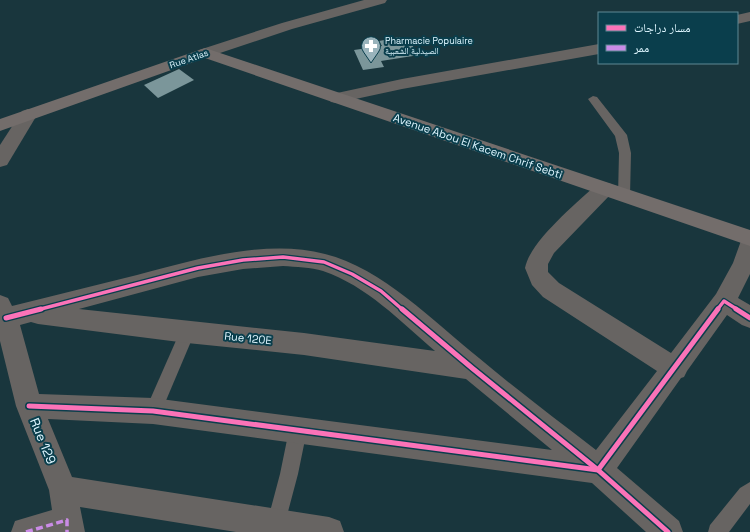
<svg xmlns="http://www.w3.org/2000/svg" width="750" height="532" font-family="'Space Grotesk','Noto Naskh Arabic',sans-serif">
<rect width="100%" height="100%" fill="#19363d"/>
<g fill="#7b969a">
<polygon points="400,37 402,42 409,41 419,55 381,61 384,67 363,70 354,50 382,46 379,41"/>
<polygon points="179,69 194,80 158,98 144,85"/>
</g>
<g fill="none" stroke-linecap="round" stroke-linejoin="round">
<g fill="#676462" fill-rule="evenodd">
<polygon points="593,96 597,97 627,135 631,153 630,196 628,199 624,201 620,199 618,196 619,153 615,136 588,99"/>
<polygon points="187,325 192,327 195,332 159,417 153,419 147,417 145,411 182,327"/>
<polygon points="298,422 304,424 307,430 298,474 285,523 283,530 277,532 269,530 267,523 280,474 289,430 292,424"/>
<polygon points="750,482 750,504 729,532 708,532 710,525 740,488"/>
</g>
<g fill="#676462" fill-rule="evenodd">
<polygon points="364,0 387,0 385,3 292,29 205,58 199,56 197,53 199,50 282,23"/>
<polygon points="750,12 750,21 737,24 737,15"/>
<polygon points="599,44 599,54 402,89 337,103 331,102 328,98 331,94 337,93 402,79"/>
<polygon points="28,109 34,111 37,115 7,165 0,167 0,145 22,111"/>
<path d="M604,182L611,184L614,189L611,194L554,253L548,264V272L559,283L671,353L716,294L733,263L742,238L750,236V274L738,298L750,305V328L742,325L727,315L687,371L684,377L681,378L617,468L679,521L683,532H646L592,483L153,424L48,419L72,477L329,517L340,521L344,532H236L80,507L85,532H11L15,521L52,510L49,490L16,406L0,341V295L8,298L12,306C54,296 95,285 137,275C194,260 266,238 325,254C382,268 434,322 479,358C517,390 557,420 596,450L657,371L543,297L532,285L525,268C530,241 577,203 597,184ZM283,266C296,267 311,267 323,271C367,286 400,321 435,351L304,333L79,309L198,277L243,269ZM31,322L38,324L187,343L304,355L466,379L552,450L153,398L39,394L20,325Z"/>
</g>
<polygon fill="#736d6b" fill-rule="evenodd" points="205,48 750,230 750,246 205,58 0,131 0,119"/>
<polyline stroke="#ca8be6" stroke-width="3.5" stroke-dasharray="7 3.5" stroke-linecap="butt" points="26,532 67,520 67,532"/>
<defs>
<g id="cycleway-far1">
<polyline points="37,310 198,268 243,260 283,257 324,262 352,274 381,291 403,310"/>
<polyline points="717,310 724,301 738,310"/>
</g>
<g id="cycleway">
<polyline points="402,309 472,368 598,470 668,532"/>
<polyline points="736,309 750,318"/>
<polyline points="6,318 41,309"/>
<polyline points="29,406 153,411 598,470 718,309"/>
</g>
</defs>
<use href="#cycleway-far1" stroke="#0a3e4c" stroke-width="6"/>
<use href="#cycleway" stroke="#0a3e4c" stroke-width="8"/>
<use href="#cycleway-far1" stroke="#fb73b8" stroke-width="3.5"/>
<use href="#cycleway" stroke="#fb73b8" stroke-width="5"/>
</g>
<defs>
<symbol id="pharmacy-pin" viewBox="-11 -11 22 30"><path d="M0 17L-7.5 6A9.5 9.5 0 1 1 7.5 6Z" fill="#99b3bb" stroke="#0a3e4c"/><path d="M-2-6h4v4h4v4h-4v4h-4v-4h-4v-4h4Z" fill="#fff"/></symbol>
</defs>
<g fill-rule="evenodd">
<use href="#pharmacy-pin" x="360" y="35" width="22" height="30"/>
</g>
<g text-anchor="middle" dominant-baseline="central" stroke-width="4" stroke-linejoin="round" paint-order="stroke">
<g font-size="9" fill="#def6ff" stroke="#0a3e4c" text-anchor="start">
<text x="385" y="41">Pharmacie Populaire<tspan x="385" dy="10">الصيدلية الشعبية</tspan></text>
</g>
<g font-size="9" fill="#def6ff" stroke="#0a3e4c">
<text transform="translate(189 59) rotate(-19)">Rue Atlas</text>
</g>
<g font-size="11" fill="#def6ff" stroke="#0a3e4c">
<text transform="translate(478 146) rotate(19)">Avenue Abou El Kacem Chrif Sebti</text>
<text transform="translate(248 338) rotate(6)">Rue 120E</text>
</g>
<g font-size="13" fill="#def6ff" stroke="#0a3e4c">
<text transform="translate(43 441) rotate(68)">Rue 129</text>
</g>
</g>
<rect x="598" y="12" width="140" height="52" fill="#0a3e4c" stroke="#5f8894"/>
<rect x="606" y="25" width="20" height="6" fill="#fb73b8" stroke="#5f8894"/>
<text x="634" y="32" font-size="12" fill="#def6ff">مسار دراجات</text>
<rect x="606" y="45" width="20" height="6" fill="#ca8be6" stroke="#5f8894"/>
<text x="634" y="52" font-size="12" fill="#def6ff">ممر</text>
</svg>
